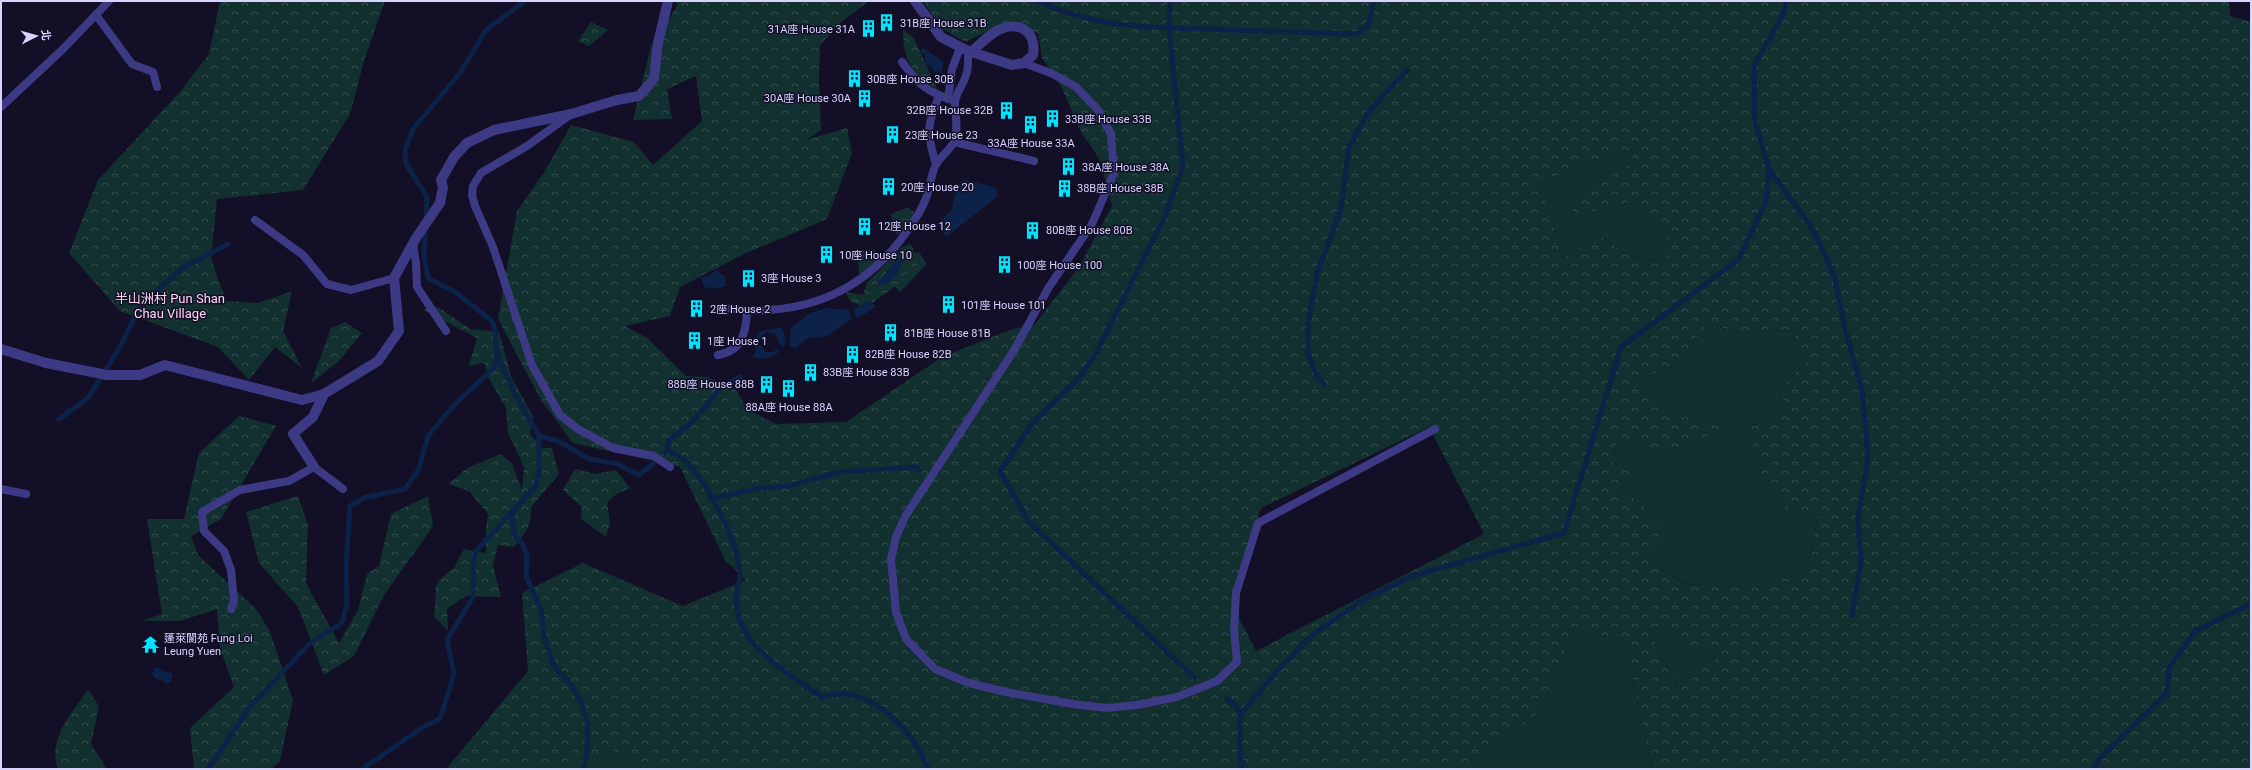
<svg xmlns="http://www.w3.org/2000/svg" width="2252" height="770" font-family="Roboto,'Noto Sans TC',sans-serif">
<defs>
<pattern id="forest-crowns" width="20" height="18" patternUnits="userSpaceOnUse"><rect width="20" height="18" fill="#12302f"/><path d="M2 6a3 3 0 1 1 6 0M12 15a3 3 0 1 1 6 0" fill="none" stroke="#344d4e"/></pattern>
</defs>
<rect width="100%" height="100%" fill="#130f26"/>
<g fill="#12302f">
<polygon points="1633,149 1632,164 1604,174 1572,225 1590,212 1631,203 1667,227 1667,262 1628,255 1598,235 1562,259 1550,214 1539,184 1574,167"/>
<polygon points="919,252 927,264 900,292 893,284 912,255"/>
<polygon points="1707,324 1743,333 1792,330 1806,362 1779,389 1789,413 1750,426 1818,512 1807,572 1753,588 1687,584 1641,557 1639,520 1616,491 1635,477 1613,463 1618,438 1666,453 1728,428 1666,412 1651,394 1635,381 1678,364"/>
<polygon points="1662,618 1688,645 1715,645 1714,665 1677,688 1652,635"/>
<polygon points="1574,630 1625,640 1652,769 1457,769 1536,717"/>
<polygon points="608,747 643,769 589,769"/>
</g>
<g fill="url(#forest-crowns)" fill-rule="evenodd">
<polygon points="220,1 385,1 364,61 350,114 303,190 217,199 211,258 226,301 258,303 292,291 283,331 302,368 275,347 249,380 218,347 120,311 69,253 98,180 178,94 209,54"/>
<path d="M674,1H869L842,21L820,45L819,80L821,130L806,140L847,128L852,153L827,219L744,254L680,287L670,316L625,326L647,338L686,376L707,377L736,390L748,410L776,424L846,422L942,357L1010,330L1035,324L1079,267L1112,206L1100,160L1080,130L1061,86L1042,58L1038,33L1001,25L965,42L941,28L923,1H2229L2230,16L2251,22V769H1652L1625,640L1574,630L1536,717L1457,769H643L608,747L589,769H446L528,671L522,593L583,563L683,606L746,580L725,560L680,467L573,443L541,400L498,319L517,211L545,171L571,125L634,142L653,165L702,121L696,76L667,89L672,119L633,120L651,46L678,5ZM1633,149L1632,164L1604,174L1575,199L1571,226L1590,212L1631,203L1667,227V262L1628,255L1598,235L1562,259L1550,213L1539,184L1574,167ZM1707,324L1743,333L1792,330L1806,362L1779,389L1788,413L1749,427L1763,476L1786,509L1818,513L1807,572L1753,588L1686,584L1641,557L1673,531L1640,520L1645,503L1616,491L1636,476L1613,463L1618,438L1666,453L1729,428L1666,412L1651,394L1635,381L1678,364ZM1429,427L1484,534L1256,651L1236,612L1252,536L1261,508ZM1662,619L1688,645H1715L1714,665L1692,666L1677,688L1652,635Z"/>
<polygon points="591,22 608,30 589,46 578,41"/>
<path d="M903,29L914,38L937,89C912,75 902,57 903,29Z"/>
<polygon points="908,207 917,215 914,225 898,235 894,232 891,214"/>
<polygon points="911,244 919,263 893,288 865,308 850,301 846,292 863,295 867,283 901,248"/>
<polygon points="874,249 878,257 871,269 859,274 858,252"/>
<path d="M438,307L470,329L499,332L511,376L533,416L530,434L542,448H552L559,474L531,507C532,525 525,534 514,547L498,545L493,566L501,597L466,596L447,609L448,631L434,616L436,586L440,579L454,568L464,549L486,553V528L488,514L469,491L449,484L467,468L501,454L512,464L522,490L524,467L508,433L506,408L488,377L484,363L469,366L477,338L423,310Z"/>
<polygon points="345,322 362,333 339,361 311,383 331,328"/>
<polygon points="239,416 276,426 221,519 191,536 198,555 257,610 270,632 293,700 280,761 271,769 194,769 190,728 234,687 220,648 217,609 180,621 141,621 162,614 147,519 184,519 199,453"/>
<polygon points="575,469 595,474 616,470 630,488 615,495 607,503 610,523 606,537 581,519 582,507 563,490"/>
<polygon points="298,496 308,525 306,583 339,643 358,610 367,574 379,566 391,514 428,496 433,526 384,595 354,656 324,675 298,607 259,563 246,512"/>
<path d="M88,690L99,706L91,744L107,769H58C47,740 72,712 88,690Z"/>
</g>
<g fill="#0c2248">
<polygon points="923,48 944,62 941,73 934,71 931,66 925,64 925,55 920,51"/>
<path d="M965,180C968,180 994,187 996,188L997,197L946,237L937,224L951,211L957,186Z"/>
<path d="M900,257L903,259C901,272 891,285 877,286L878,281C888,274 890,263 900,257Z"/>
<polygon points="716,270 726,277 725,286 715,289 704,287 701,277 709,276"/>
<polygon points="870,300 876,307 856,319 854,309"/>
<path d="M826,308L849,310L852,320C843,323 838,329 830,334C815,342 813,331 796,348L789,346L791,327L810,313Z"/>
<path d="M782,327L786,341L783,348L779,344L776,334L766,332L759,340H755C757,326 773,331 782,327Z"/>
<path d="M760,345L766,352H773L777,349L780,351C772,359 763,360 752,357L756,350V346Z"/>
<polygon points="160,667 161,670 167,673 171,672 173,678 171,678 171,682 165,684 164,681 155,678 151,673 154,671 153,668"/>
</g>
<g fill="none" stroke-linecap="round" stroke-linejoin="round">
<g stroke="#0c2248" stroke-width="5">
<path d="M1038,1C1080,21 1124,26 1169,28L1170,1"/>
<polyline points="1769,169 1814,231 1835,278 1845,329 1862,389 1868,457 1858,519 1861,562 1852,615"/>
<polyline points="497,354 515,394 539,436 558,441 589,459 618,464 639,475 654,463"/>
<polyline points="1324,385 1314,370 1308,353 1308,324 1317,273 1341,209 1349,147 1370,110 1407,70"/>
<polyline points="59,419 88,398 120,347 141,304 183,268 228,244"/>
<path d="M667,451L669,440C676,435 683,430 689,425C707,408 715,387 740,377"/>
<path d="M665,453L667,451C671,453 676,454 679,456C704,473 741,545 740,576C740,581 737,586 737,591C736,598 737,614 740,621C753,655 793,677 822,697C829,696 839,693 846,694C884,700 915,735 928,769"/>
<polyline points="711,499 754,489 788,486 840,472 916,467 919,470"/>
<polyline points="512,511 514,534 523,545 527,556 526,576 541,610 544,636 554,666 571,684 581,702 588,725 587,753 583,769"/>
<polyline points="1195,678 1029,522 1000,471 1035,420 1079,378 1094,357 1164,218 1183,167 1169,28 1356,34 1368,26 1374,1"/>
<polyline points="1227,699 1237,707 1240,715"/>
<polyline points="208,769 249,708 309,644 342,623 347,604 346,568 350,506 366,497 405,489 419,469 428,436 456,403 494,368 497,354 495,330 492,321 455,292 428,278 424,256 427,197 406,164 405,150 413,129 460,73 486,30 525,1"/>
<polyline points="362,769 425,726 440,719 454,674 447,640 473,597 473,563 476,551 535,487 539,473 539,436"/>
<path d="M1242,769C1238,751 1241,734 1240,715L1279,669L1312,635L1363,600L1412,576L1564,533L1621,347L1739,259L1766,201L1769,169L1755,122L1754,66L1782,17L1786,1"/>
<polyline points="2094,769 2099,759 2167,693 2169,668 2195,631 2251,604"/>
</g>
<g stroke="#3d3a85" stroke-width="8">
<polyline points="96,15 132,64 153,72 157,87"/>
<path d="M902,62C919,85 927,92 955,101"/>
<polyline points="1024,63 1053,74 1076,87 1098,110 1111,134 1114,173 1092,224 1049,287 1013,352 906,515 896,537 891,559 896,612 906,639 935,669 969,683 1006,692 1073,704 1106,708 1137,705 1177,697 1217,681 1237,662 1234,630 1236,593 1258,523 1435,429"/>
<polyline points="948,99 952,69 960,48"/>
<polyline points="1,107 63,49 109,1"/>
<polyline points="570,115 527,146 481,173 473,186 472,195 475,206 493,247 532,365 560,415 578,429 613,448 654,456 670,467"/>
<polyline points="954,142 1034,161"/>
<path d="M936,164C926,132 927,126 939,96"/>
<polyline points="255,220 303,255 327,284 351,290 394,278"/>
<polyline points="413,244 416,263 417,287 446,331"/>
<path d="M722,308C804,319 871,291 915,219C921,211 926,199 929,189C931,181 932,170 937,163C941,156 950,150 954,142C959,130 955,115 955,103C955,94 964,84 966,75C969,68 968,59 968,51"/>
<path d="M718,355C742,351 746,333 747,311"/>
<polyline points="1,489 26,494"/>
<polyline points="231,609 234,601 231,570 224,551 204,531 202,512 240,490 289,481 314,467 343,489"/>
</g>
<g stroke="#3d3a85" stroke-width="10">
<path d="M915,1L941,37L968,51L1012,65L1024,63L1033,55C1037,30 1017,19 995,32C987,37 979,45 971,52"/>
<polyline points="1,349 46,363 107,375 140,375 165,365 302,400 324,394 378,361 399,331 394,278 416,238 440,203 443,187 441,180 454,157 467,143 494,130 571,114 617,100 639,96 654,79 658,43 668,1"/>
<polyline points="314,467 293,434 313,417 324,394"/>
</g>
</g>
<defs>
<symbol id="building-bare" viewBox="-9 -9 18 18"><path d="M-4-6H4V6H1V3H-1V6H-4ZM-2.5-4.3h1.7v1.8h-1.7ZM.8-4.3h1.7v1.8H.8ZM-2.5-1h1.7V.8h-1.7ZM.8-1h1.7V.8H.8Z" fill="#00e5ff" stroke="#130f26" stroke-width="2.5" paint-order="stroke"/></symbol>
<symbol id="temple-bare" viewBox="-9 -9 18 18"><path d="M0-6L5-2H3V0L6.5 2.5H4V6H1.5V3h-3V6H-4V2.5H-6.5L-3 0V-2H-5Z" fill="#00e5ff" stroke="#130f26" stroke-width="2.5" paint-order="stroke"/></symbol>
</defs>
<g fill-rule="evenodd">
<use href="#building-bare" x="874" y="10" width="25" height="25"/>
<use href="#building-bare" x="856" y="16" width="25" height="25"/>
<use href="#building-bare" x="842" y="66" width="25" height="25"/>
<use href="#building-bare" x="852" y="86" width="25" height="25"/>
<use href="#building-bare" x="994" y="98" width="25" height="25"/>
<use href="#building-bare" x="1040" y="106" width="25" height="25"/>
<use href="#building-bare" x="1018" y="112" width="25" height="25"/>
<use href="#building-bare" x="880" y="122" width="25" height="25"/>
<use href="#building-bare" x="1056" y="154" width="25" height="25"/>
<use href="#building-bare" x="876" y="174" width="25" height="25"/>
<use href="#building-bare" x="1052" y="176" width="25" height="25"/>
<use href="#building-bare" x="852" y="214" width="25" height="25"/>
<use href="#building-bare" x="1020" y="218" width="25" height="25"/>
<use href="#building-bare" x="814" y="242" width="25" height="25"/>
<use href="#building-bare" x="992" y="252" width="25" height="25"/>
<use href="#building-bare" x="736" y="266" width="25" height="25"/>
<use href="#building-bare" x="936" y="292" width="25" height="25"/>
<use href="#building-bare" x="684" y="296" width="25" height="25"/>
<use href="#building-bare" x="878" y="320" width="25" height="25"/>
<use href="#building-bare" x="682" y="328" width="25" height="25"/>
<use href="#building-bare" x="840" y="342" width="25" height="25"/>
<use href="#building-bare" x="798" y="360" width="25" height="25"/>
<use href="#building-bare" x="754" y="372" width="25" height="25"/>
<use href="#building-bare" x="776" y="376" width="25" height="25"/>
<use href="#temple-bare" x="138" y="632" width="25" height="25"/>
</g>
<g text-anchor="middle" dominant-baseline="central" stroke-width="3" stroke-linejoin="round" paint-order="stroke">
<g font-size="11" fill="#d9d4ff" stroke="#130f26" text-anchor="start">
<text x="900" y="23">31B座 House 31B</text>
<text x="855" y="29" text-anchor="end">31A座 House 31A</text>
<text x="867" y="79">30B座 House 30B</text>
<text x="851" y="98" text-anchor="end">30A座 House 30A</text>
<text x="993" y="110" text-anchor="end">32B座 House 32B</text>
<text x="1065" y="119">33B座 House 33B</text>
<text x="905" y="135">23座 House 23</text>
<text x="1031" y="143" text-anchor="middle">33A座 House 33A</text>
<text x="1082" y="167">38A座 House 38A</text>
<text x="901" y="187">20座 House 20</text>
<text x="1077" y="188">38B座 House 38B</text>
<text x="878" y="226">12座 House 12</text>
<text x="1046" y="230">80B座 House 80B</text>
<text x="839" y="255">10座 House 10</text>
<text x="1017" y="265">100座 House 100</text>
<text x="761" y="278">3座 House 3</text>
<text x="961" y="305">101座 House 101</text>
<text x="710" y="309">2座 House 2</text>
<text x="904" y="333">81B座 House 81B</text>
<text x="707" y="341">1座 House 1</text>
<text x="865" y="354">82B座 House 82B</text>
<text x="823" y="372">83B座 House 83B</text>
<text x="754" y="384" text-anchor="end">88B座 House 88B</text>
<text x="789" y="407" text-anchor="middle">88A座 House 88A</text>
<text x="164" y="638">蓬萊閬苑 Fung Loi<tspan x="164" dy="13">Leung Yuen</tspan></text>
</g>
<g font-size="13" fill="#ffd6f0" stroke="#130f26">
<text x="170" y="298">半山洲村 Pun Shan<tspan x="170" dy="15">Chau Village</tspan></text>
</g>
</g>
<rect width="2252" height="770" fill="none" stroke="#d9d4ff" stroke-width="4"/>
<g transform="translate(36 36) rotate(84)" stroke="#130f26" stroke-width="3" paint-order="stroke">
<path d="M0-3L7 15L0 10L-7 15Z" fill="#d9d4ff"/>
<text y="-6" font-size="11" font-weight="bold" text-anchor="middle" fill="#d9d4ff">北</text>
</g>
</svg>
